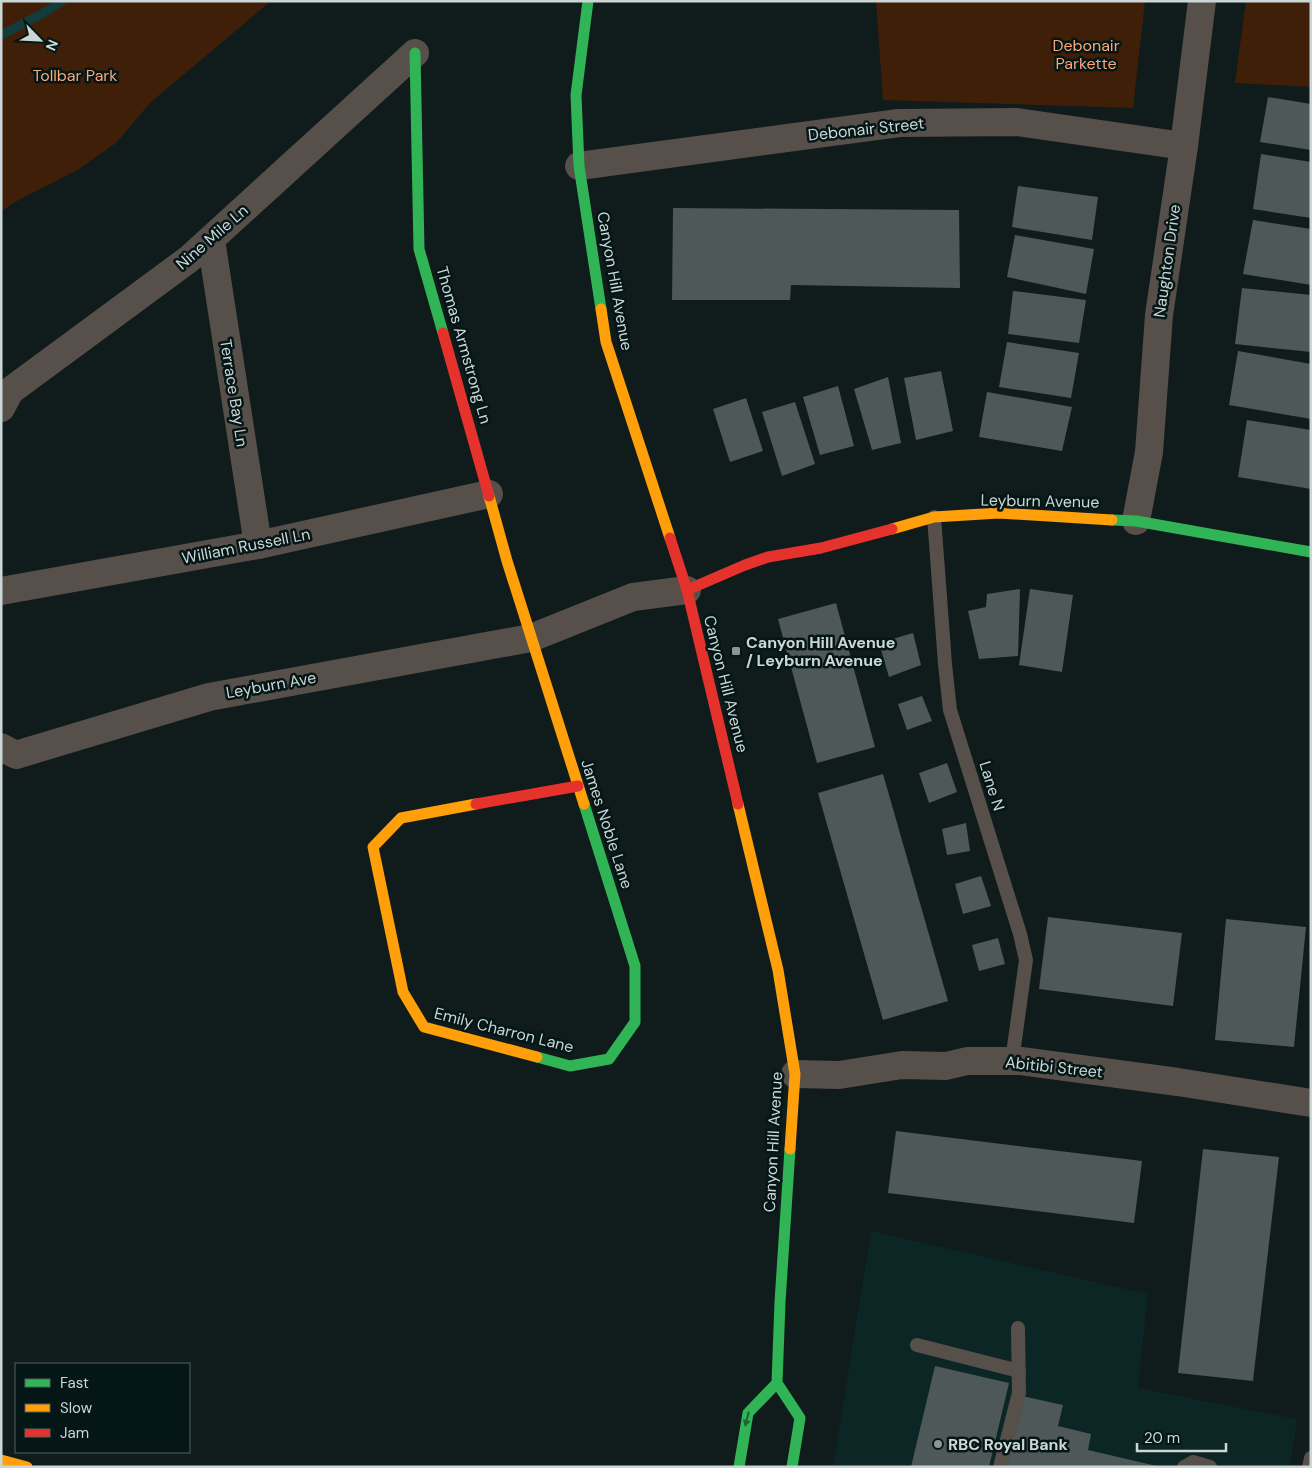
<svg xmlns="http://www.w3.org/2000/svg" width="1312" height="1468" font-family="'DM Sans',sans-serif">
<rect width="100%" height="100%" fill="#101b1b"/>
<polygon fill="#0c2626" points="871,1231 1148,1294 1138,1388 1297,1419 1290,1467 833,1467"/>
<g fill="#401f09">
<polygon points="1,1 271,1 151,102 116,143 79,169 13,203 1,212"/>
<polygon points="876,1 1145,1 1133,108 883,100"/>
<polygon points="1246,1 1311,1 1311,87 1235,83"/>
</g>
<g fill="none" stroke-linecap="round" stroke-linejoin="round">
<polyline stroke="#133c3c" stroke-width="9" points="1,35 40,15 62,1"/>
</g>
<g fill="#4f5858">
<polygon points="1268,97 1311,104 1311,150 1260,142"/>
<polygon points="1261,154 1311,162 1311,218 1253,209"/>
<polygon points="1018,186 1098,197 1092,240 1012,227"/>
<polygon points="673,208 959,210 960,288 791,285 790,300 672,300"/>
<polygon points="1253,220 1311,229 1311,285 1243,274"/>
<polygon points="1015,235 1094,249 1086,294 1007,277"/>
<polygon points="1242,288 1311,295 1311,352 1235,344"/>
<polygon points="1013,291 1086,300 1079,343 1008,334"/>
<polygon points="1007,342 1079,353 1071,398 999,387"/>
<polygon points="1238,351 1311,364 1311,419 1229,405"/>
<polygon points="941,371 953,431 916,440 904,378"/>
<polygon points="888,377 901,443 872,450 854,389"/>
<polygon points="838,386 854,446 820,455 803,397"/>
<polygon points="987,392 1072,407 1062,451 979,437"/>
<polygon points="746,398 763,451 730,462 713,409"/>
<polygon points="795,402 815,464 782,476 762,412"/>
<polygon points="1247,420 1311,430 1311,489 1238,477"/>
<polygon points="1020,589 1018,656 979,659 968,611 986,607 987,594"/>
<polygon points="1030,589 1073,595 1062,672 1019,665"/>
<polygon points="836,603 875,747 817,763 778,619"/>
<polygon points="913,633 921,665 889,677 879,643"/>
<polygon points="922,696 932,721 907,730 898,704"/>
<polygon points="947,763 957,792 929,803 919,773"/>
<polygon points="883,774 948,1001 883,1020 818,793"/>
<polygon points="966,823 970,851 947,855 942,829"/>
<polygon points="981,876 991,906 963,914 955,884"/>
<polygon points="1048,917 1182,933 1173,1006 1039,989"/>
<polygon points="1226,919 1306,927 1294,1047 1215,1040"/>
<polygon points="998,938 1005,964 979,971 972,945"/>
<polygon points="896,1131 1142,1161 1134,1223 888,1193"/>
<polygon points="1203,1149 1279,1157 1253,1381 1178,1373"/>
<polygon points="935,1366 1009,1383 989,1467 911,1467"/>
<polygon points="1022,1396 1063,1405 1058,1426 1091,1434 1088,1450 1161,1467 1006,1467"/>
</g>
<g fill="none" stroke-linecap="round" stroke-linejoin="round">
<g stroke="#574f4a" stroke-width="14">
<polyline points="934,517 945,664 950,710 1020,934 1026,960 1012,1061"/>
<polyline points="917,1345 1019,1371"/>
<polyline points="1000,1467 1019,1393 1018,1328"/>
<polyline points="1184,1467 1193,1462 1210,1467"/>
<polyline points="1309,1467 1311,1458"/>
</g>
<g stroke="#574f4a" stroke-width="28">
<polyline points="579,166 899,123 1017,122 1184,146"/>
<polyline points="211,240 258,545"/>
<polyline points="1,408 10,391 189,259 415,53"/>
<polyline points="1136,521 1149,452 1159,315 1184,146 1202,1"/>
<polyline points="1,591 258,545 489,494"/>
<polyline points="1,747 16,755 209,697 531,638 633,597 687,590"/>
<polyline points="795,1074 839,1075 902,1065 946,1066 967,1061 1021,1061 1178,1082 1311,1103"/>
</g>
<g stroke="#30b455" stroke-width="11">
<polyline points="588,1 576,95 579,166 601,309"/>
<polyline points="415,53 419,249 443,333"/>
<polyline points="1112,520 1136,521 1311,552"/>
<polyline points="537,1057 570,1066 609,1059 635,1022 635,966 584,804"/>
<polyline points="790,1149 780,1302 777,1383 800,1418 792,1467"/>
<polyline points="739,1467 748,1413 777,1383"/>
</g>
<g stroke="#ff9f0a" stroke-width="11">
<polyline points="601,309 606,342 670,538"/>
<polyline points="489,496 507,561 584,804"/>
<polyline points="892,529 934,517 999,513 1112,520"/>
<polyline points="476,804 401,818 373,847 403,992 424,1027 537,1057"/>
<polyline points="738,804 778,970 795,1074 790,1149"/>
<polyline points="1,1460 27,1467"/>
</g>
<g stroke="#e5322d" stroke-width="11">
<polyline points="443,333 489,496"/>
<polyline points="670,538 687,590 738,804"/>
<polyline points="687,590 745,565 768,557 821,548 892,529"/>
<polyline points="476,804 578,786"/>
</g>
</g>
<defs><path id="oneway-solid" d="M-6-.8H1V-3.2L6.5 0L1 3.2V.8H-6Z" transform="scale(1.25)"/></defs>
<use fill="#1a6536" href="#oneway-solid" transform="translate(747 1419) rotate(104)"/>
<g fill="#8a9595" stroke="#041616" stroke-width="2">
<rect x="731" y="646" width="10" height="10" rx="2.5"/>
<circle cx="938" cy="1444" r="5"/>
</g>
<g text-anchor="middle" dominant-baseline="central" stroke-width="5" stroke-linejoin="round" paint-order="stroke">
<g font-size="16" fill="#fda777" stroke="#041616">
<text x="1086" y="45">Debonair<tspan x="1086" dy="18">Parkette</tspan></text>
<text x="75" y="75">Tollbar Park</text>
</g>
<g font-size="16" fill="#cbd7d6" stroke="#041616">
<text transform="translate(866 129) rotate(-6)">Debonair Street</text>
<text transform="translate(212 237) rotate(-41)">Nine Mile Ln</text>
<text transform="translate(1167 261) rotate(-82)">Naughton Drive</text>
<text transform="translate(615 281) rotate(80)">Canyon Hill Avenue</text>
<text transform="translate(464 345) rotate(74)">Thomas Armstrong Ln</text>
<text transform="translate(234 393) rotate(81)">Terrace Bay Ln</text>
<text transform="translate(1040 501) rotate(1)">Leyburn Avenue</text>
<text transform="translate(246 546) rotate(-11)">William Russell Ln</text>
<text transform="translate(726 684) rotate(76)">Canyon Hill Avenue</text>
<text transform="translate(271 685) rotate(-10)">Leyburn Ave</text>
<text transform="translate(992 786) rotate(73)">Lane N</text>
<text transform="translate(607 824) rotate(72)">James Noble Lane</text>
<text transform="translate(504 1030) rotate(14)">Emily Charron Lane</text>
<text transform="translate(1054 1067) rotate(6)">Abitibi Street</text>
<text transform="translate(773 1142) rotate(-87)">Canyon Hill Avenue</text>
</g>
<g font-size="16" font-weight="bold" fill="#cbd7d6" stroke="#041616" text-anchor="start">
<text x="746" y="642">Canyon Hill Avenue<tspan x="746" dy="18">/ Leyburn Avenue</tspan></text>
<text x="948" y="1444">RBC Royal Bank</text>
</g>
</g>
<rect width="1312" height="1468" fill="none" stroke="#cbd7d6" stroke-width="5"/>
<rect x="15" y="1363" width="175" height="90" fill="#041616" stroke="#546363"/>
<rect x="25" y="1379" width="25" height="8" fill="#30b455" stroke="#546363"/>
<text x="60" y="1388" font-size="15" fill="#cbd7d6">Fast</text>
<rect x="25" y="1404" width="25" height="8" fill="#ff9f0a" stroke="#546363"/>
<text x="60" y="1413" font-size="15" fill="#cbd7d6">Slow</text>
<rect x="25" y="1429" width="25" height="8" fill="#e5322d" stroke="#546363"/>
<text x="60" y="1438" font-size="15" fill="#cbd7d6">Jam</text>
<g transform="translate(40 40) rotate(114)" stroke="#041616" stroke-width="4" paint-order="stroke">
<path d="M0-4L9 19L0 12L-9 19Z" fill="#cbd7d6"/>
<text y="-8" font-size="14" font-weight="bold" text-anchor="middle" fill="#cbd7d6">N</text>
</g>
<path d="M1137 1443v8h89v-8" fill="none" stroke="#cbd7d6" stroke-width="2.5"/>
<text x="1144" y="1443" font-size="15" fill="#cbd7d6" stroke="#041616" stroke-width="4" paint-order="stroke">20 m</text>
</svg>
